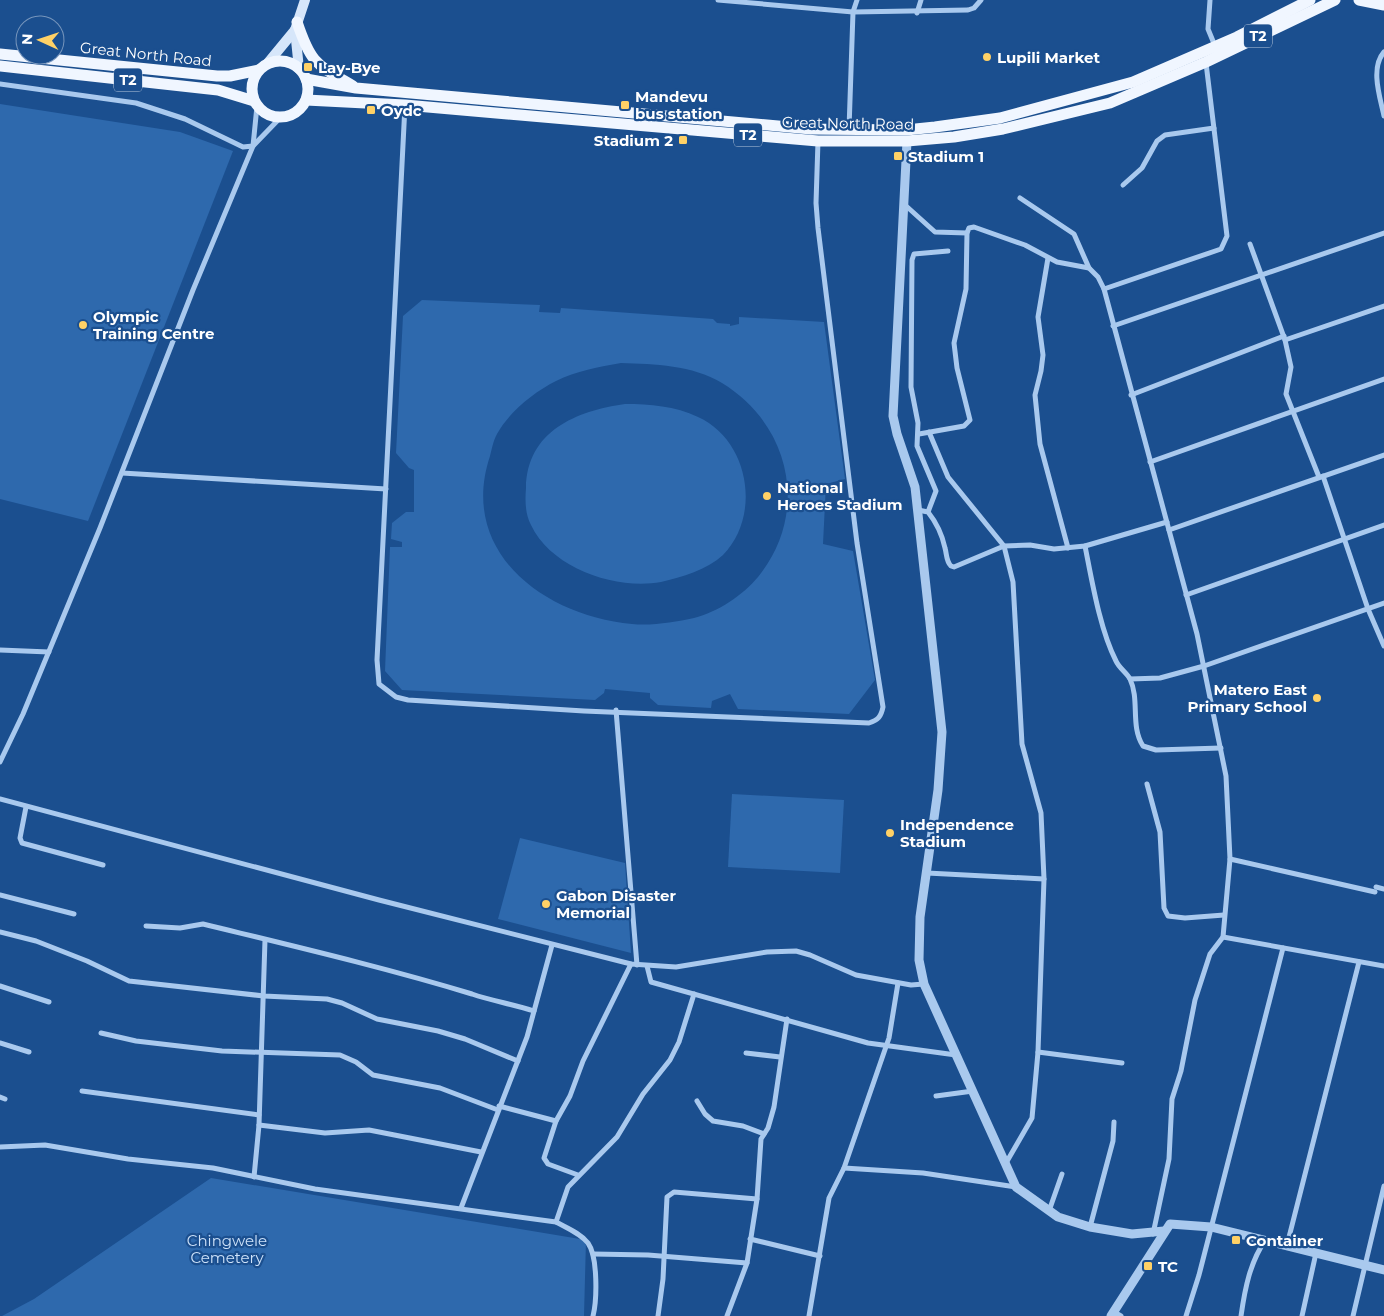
<svg xmlns="http://www.w3.org/2000/svg" width="1384" height="1316" font-family="Montserrat,sans-serif">
<rect width="100%" height="100%" fill="#1b4f8f"/>
<g fill="#2e69ad" fill-rule="evenodd">
<polygon points="0,104 180,132 233,151 88,521 0,499"/>
<path d="M422,300L540,305L539,312L560,313L561,308L713,319L717,323L730,324V326L739,324V317L824,322L845,479L826,484L823,544L853,551L875,680L849,714L738,709L730,694L712,701L711,708L658,705L650,698V693L605,689L604,693L595,700L402,690L385,671L390,547H402V542L391,539L392,523L406,512H414V470L409,468L396,453L403,316ZM621,363C655,364 692,365 722,383C791,425 810,513 758,577C743,595 718,612 694,618C675,622 652,626 632,624C544,616 458,552 490,456C492,449 493,441 497,434C509,412 534,392 556,381C576,371 599,367 621,363Z"/>
<path d="M625,404C650,404 675,406 698,417C749,440 762,515 723,555C707,570 682,577 661,582C616,590 552,569 531,525C525,514 525,500 526,488C527,431 576,411 625,404Z"/>
<polygon points="732,794 844,800 840,873 728,867"/>
<polygon points="520,838 625,863 631,953 498,919"/>
<polygon points="211,1178 586,1240 584,1316 2,1316 34,1299"/>
</g>
<g fill="none" stroke-linecap="round" stroke-linejoin="round">
<g stroke="#a9c9ee" stroke-width="5">
<polyline points="718,0 853,12 968,10 974,8 981,0"/>
<polyline points="1210,0 1208,29 1215,46"/>
<polyline points="917,13 921,0"/>
<path d="M1384,52C1370,68 1380,97 1384,116"/>
<polyline points="0,84 136,103 185,119 243,147 253,146 280,118"/>
<path d="M405,105L377,660L379,684L396,697L408,700L584,711L869,723C878,720 881,717 883,707L857,543L818,228L816,203L818,141"/>
<polyline points="849,129 853,12 857,0"/>
<polyline points="1123,185 1142,168 1157,141 1165,135 1214,128"/>
<polyline points="1020,198 1074,234 1089,268"/>
<polyline points="905,205 935,232 967,233"/>
<polyline points="1250,244 1285,340 1291,367 1286,394 1319,477"/>
<polyline points="1048,258 1038,317 1043,355 1041,371 1035,395 1040,444 1068,548"/>
<polyline points="1104,289 1221,249 1227,236 1206,63"/>
<polyline points="1113,326 1384,233"/>
<polyline points="1285,340 1384,306"/>
<polyline points="1131,395 1284,336"/>
<polyline points="929,432 948,477 1004,546 1013,582 1022,744 1041,813 1044,879 1038,1052 1032,1118 1006,1163"/>
<polyline points="919,434 964,426 970,420 957,368 954,343 966,289 967,233 969,228 974,227 1025,245 1057,262 1089,268 1098,277 1104,289 1197,634 1226,776 1230,859 1223,937 1210,954 1195,1000 1181,1071 1172,1099 1169,1159 1153,1234"/>
<polyline points="1150,462 1384,379"/>
<polyline points="122,473 386,489"/>
<polyline points="1323,476 1368,609 1384,646"/>
<path d="M918,510L928,512C936,522 942,534 945,548C947,555 946,561 951,566L954,567L1004,546L1030,545L1054,549L1085,546L1167,522"/>
<polyline points="928,512 936,491 917,446 918,423 911,387 912,260 914,254 948,251"/>
<polyline points="1169,530 1384,455"/>
<path d="M1085,546C1092,581 1100,630 1116,661C1119,668 1127,673 1130,679C1140,700 1130,726 1143,746L1156,750L1221,748"/>
<polyline points="1186,595 1384,525"/>
<polyline points="0,650 49,652"/>
<polyline points="1130,679 1160,678 1204,666 1384,603"/>
<polyline points="616,710 637,965"/>
<polyline points="0,762 23,714 100,528 193,290 253,146 257,106"/>
<polyline points="1147,784 1160,832 1164,908 1168,916 1185,918 1224,915"/>
<polyline points="0,799 379,900 631,964 676,967 767,952 796,951 810,955 856,975 911,985 924,984"/>
<polyline points="26,807 20,838 22,843 103,865"/>
<polyline points="1230,859 1375,892"/>
<polyline points="927,873 1044,879"/>
<polyline points="1376,887 1384,889"/>
<polyline points="0,895 74,914"/>
<path d="M146,926L180,928L203,924C293,946 383,967 472,994C492,1001 513,1004 534,1011"/>
<polyline points="0,932 36,941 87,961 129,981 264,996 327,999 342,1003 377,1019 438,1031 465,1039 518,1061"/>
<polyline points="1223,937 1384,966"/>
<polyline points="647,966 651,982 868,1043 956,1055"/>
<polyline points="0,986 49,1002"/>
<polyline points="101,1033 136,1041 222,1051 340,1055 356,1062 373,1075 440,1088 498,1110"/>
<polyline points="0,1043 29,1052"/>
<polyline points="1038,1052 1122,1063"/>
<polyline points="746,1053 780,1057"/>
<polyline points="82,1091 259,1115"/>
<polyline points="936,1096 973,1091"/>
<polyline points="0,1097 5,1099"/>
<polyline points="697,1101 705,1114 713,1121 743,1126 764,1134"/>
<polyline points="499,1106 556,1121"/>
<polyline points="259,1125 325,1133 369,1130 481,1152"/>
<path d="M0,1147L45,1145L128,1159L213,1168L315,1189L556,1222C567,1228 580,1233 588,1243C598,1257 597,1300 593,1316"/>
<polyline points="844,1168 923,1173 1016,1187"/>
<polyline points="578,1175 548,1164 544,1158 556,1121 570,1096 583,1061 631,964"/>
<polyline points="254,1177 259,1125 265,940"/>
<polyline points="461,1208 527,1037 552,945"/>
<polyline points="1049,1211 1062,1174"/>
<polyline points="556,1222 568,1187 617,1137 643,1094 670,1060 679,1042 694,994"/>
<polyline points="1090,1227 1113,1141 1114,1122"/>
<polyline points="750,1239 820,1256"/>
<polyline points="1287,1245 1359,962"/>
<polyline points="593,1254 648,1255 747,1263"/>
<polyline points="1114,1312 1121,1316"/>
<polyline points="658,1316 663,1279 667,1197 674,1192 757,1199"/>
<polyline points="727,1316 747,1263 757,1199 761,1139 768,1128 774,1107 787,1019"/>
<polyline points="809,1316 829,1198 844,1168 889,1038 898,983"/>
<polyline points="1186,1316 1199,1275 1283,948"/>
<path d="M1241,1316C1245,1288 1250,1262 1266,1239"/>
<polyline points="1302,1316 1316,1253"/>
<polyline points="1353,1316 1384,1186"/>
</g>
<g stroke="#a9c9ee" stroke-width="9">
<polyline points="907,141 893,416 897,434 915,487 942,732 938,790 920,917 919,960 924,984 1016,1187 1058,1217 1090,1227 1132,1234 1164,1231"/>
<polyline points="1111,1316 1170,1224 1211,1227 1384,1270"/>
</g>
<g stroke="#d6e6fa" stroke-width="10">
<polyline points="267,64 295,30"/>
<polyline points="299,69 295,30 305,0"/>
</g>
<g stroke="#f0f6ff" stroke-width="11">
<polyline points="1359,0 1384,5"/>
<path d="M297,22C311,64 316,64 353,86"/>
<polyline points="0,54 217,76 230,76 259,70"/>
<circle cx="280" cy="89" r="28"/>
<polyline points="0,66 218,90 254,101"/>
<polyline points="306,79 356,88 811,129 906,130 935,127 1000,118 1133,82 1237,37 1310,0"/>
<polyline points="306,100 405,105 818,141 907,141 954,137 1003,129 1110,103 1206,62 1335,0"/>
</g>
</g>
<g fill="#ffd166" stroke="#1b4f8f" stroke-width="2">
<circle cx="987" cy="57" r="5"/>
<rect x="303" y="62" width="10" height="10" rx="2.5"/>
<rect x="620" y="100" width="10" height="10" rx="2.5"/>
<rect x="366" y="105" width="10" height="10" rx="2.5"/>
<rect x="678" y="135" width="10" height="10" rx="2.5"/>
<rect x="893" y="151" width="10" height="10" rx="2.5"/>
<circle cx="83" cy="325" r="5"/>
<circle cx="767" cy="496" r="5"/>
<circle cx="1317" cy="698" r="5"/>
<circle cx="890" cy="833" r="5"/>
<circle cx="546" cy="904" r="5"/>
<rect x="1231" y="1235" width="10" height="10" rx="2.5"/>
<rect x="1143" y="1261" width="10" height="10" rx="2.5"/>
</g>
<g text-anchor="middle" dominant-baseline="central" stroke-width="4.5" stroke-linejoin="round" paint-order="stroke">
<g fill="#1b4f8f" stroke="#bbcadd" stroke-width="1">
<rect x="1244" y="24.5" width="28" height="23" rx="4"/>
<rect x="114" y="68.5" width="28" height="23" rx="4"/>
<rect x="734" y="123.5" width="28" height="23" rx="4"/>
</g>
<g font-size="14" font-weight="bold" fill="#fff">
<text x="1258" y="36">T2</text>
<text x="128" y="80">T2</text>
<text x="748" y="135">T2</text>
</g>
<g font-size="15" fill="#fff" stroke="#1b4f8f">
<text transform="translate(146 54) rotate(6)">Great North Road</text>
<text transform="translate(848 123) rotate(1)">Great North Road</text>
</g>
<g font-size="15" font-weight="bold" fill="#fff" stroke="#1b4f8f" text-anchor="start">
<text x="997" y="57">Lupili Market</text>
<text x="318" y="67">Lay-Bye</text>
<text x="635" y="96">Mandevu<tspan x="635" dy="17">bus station</tspan></text>
<text x="381" y="110">Oydc</text>
<text x="673" y="140" text-anchor="end">Stadium 2</text>
<text x="908" y="156">Stadium 1</text>
<text x="93" y="316">Olympic<tspan x="93" dy="17">Training Centre</tspan></text>
<text x="777" y="487">National<tspan x="777" dy="17">Heroes Stadium</tspan></text>
<text x="1307" y="689" text-anchor="end">Matero East<tspan x="1307" dy="17">Primary School</tspan></text>
<text x="900" y="824">Independence<tspan x="900" dy="17">Stadium</tspan></text>
<text x="556" y="895">Gabon Disaster<tspan x="556" dy="17">Memorial</tspan></text>
<text x="1246" y="1240">Container</text>
<text x="1158" y="1266">TC</text>
</g>
<g font-size="15" fill="#cfe3fa" stroke="#1b4f8f">
<text x="227" y="1240">Chingwele<tspan x="227" dy="17">Cemetery</tspan></text>
</g>
</g>
<g transform="translate(40 40) rotate(273)"><circle r="24" fill="#1b4f8f" stroke="#7695bc"/>
<path d="M0-4L9 19L0 12L-9 19Z" fill="#ffd166"/>
<text y="-8" font-size="14" font-weight="bold" text-anchor="middle" fill="#ffffff">N</text>
</g>
</svg>
